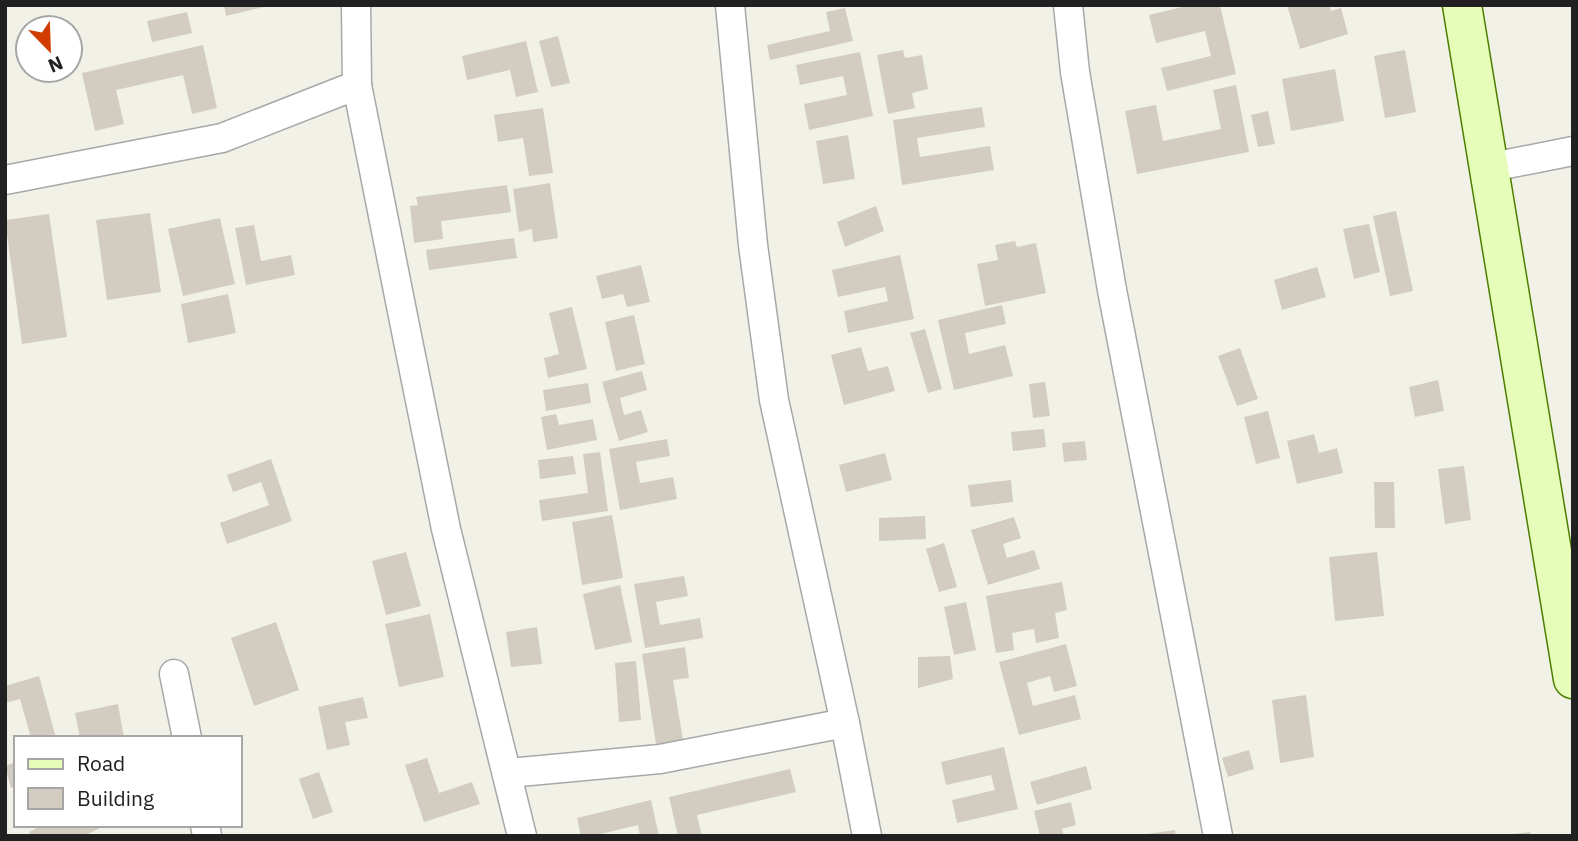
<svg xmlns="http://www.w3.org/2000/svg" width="1578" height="841" font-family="'IBM Plex Sans',sans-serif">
<rect width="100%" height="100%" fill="#f2f1e7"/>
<g fill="#d2cdc0">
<polygon points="224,5 268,5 268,6 226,16"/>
<polygon points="1191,5 1220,5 1236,74 1167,91 1161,68 1211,56 1205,31 1156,43 1149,15"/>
<polygon points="1287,5 1329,5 1331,11 1341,8 1348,34 1300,49"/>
<polygon points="845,8 853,41 770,60 767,45 830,31 826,12"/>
<polygon points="187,12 192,33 152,42 147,21"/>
<polygon points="558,36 570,83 551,87 539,41"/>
<polygon points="526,41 538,92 516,97 510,70 467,80 462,56"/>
<polygon points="203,45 217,108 192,114 183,75 116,90 124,124 95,131 82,73"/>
<polygon points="903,50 905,58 922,55 928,89 912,93 915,108 888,114 877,55"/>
<polygon points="1405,50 1416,112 1385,118 1374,56"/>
<polygon points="860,52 873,116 809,130 804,104 847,95 843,76 800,85 796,65"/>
<polygon points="1335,69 1344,121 1291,131 1282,79"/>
<polygon points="1236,85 1249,152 1137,174 1125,111 1156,105 1163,141 1221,129 1213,90"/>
<polygon points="982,107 985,127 917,138 920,157 990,146 994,170 902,185 893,120"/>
<polygon points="543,108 553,173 529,176 523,138 498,142 494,115"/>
<polygon points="1268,111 1275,144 1258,147 1251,115"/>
<polygon points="848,135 855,179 823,184 816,141"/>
<polygon points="550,183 558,238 533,242 532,229 519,232 513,189"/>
<polygon points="507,185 511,212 441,221 443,239 414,243 410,206 418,205 416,197"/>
<polygon points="876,206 884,231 845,247 837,222"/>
<polygon points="1396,211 1413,291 1390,296 1373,216"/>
<polygon points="150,213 161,292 107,300 96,220"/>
<polygon points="49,214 67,337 22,344 5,220"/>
<polygon points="220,218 235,284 183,296 168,229"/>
<polygon points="1369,224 1380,272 1354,279 1343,229"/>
<polygon points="254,225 261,261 291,255 295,275 246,285 235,228"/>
<polygon points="514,238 517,258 429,270 426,250"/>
<polygon points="1015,241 1017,247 1036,243 1046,293 985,306 977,264 998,260 995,245"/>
<polygon points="900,255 914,319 848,333 844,311 888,301 885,287 838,297 832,270"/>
<polygon points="641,265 650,302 627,307 623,294 602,299 596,276"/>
<polygon points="1317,267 1326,297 1282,310 1274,280"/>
<polygon points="228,294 236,333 188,343 181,304"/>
<polygon points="1002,305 1006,324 965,333 969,354 1005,345 1013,376 954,390 938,320"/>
<polygon points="572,307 587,369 548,378 544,358 559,354 549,313"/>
<polygon points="634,315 645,364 616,371 605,322"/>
<polygon points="925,329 942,389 928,393 910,333"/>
<polygon points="861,347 868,371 888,366 895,391 844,405 831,355"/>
<polygon points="1240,348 1258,399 1237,406 1218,356"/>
<polygon points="642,371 647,390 620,398 624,415 641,410 648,432 619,441 602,382"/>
<polygon points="1438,380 1444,411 1415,417 1409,387"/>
<polygon points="1045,382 1050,416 1033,418 1029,384"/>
<polygon points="588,383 591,403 546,411 543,390"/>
<polygon points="1268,411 1280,458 1256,464 1244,417"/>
<polygon points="556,414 559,425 593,419 597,440 547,450 541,417"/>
<polygon points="1044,429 1046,447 1013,451 1011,432"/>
<polygon points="1314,434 1319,453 1337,448 1343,473 1297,484 1287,441"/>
<polygon points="667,439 670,456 636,462 640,483 673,477 677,499 620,510 609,449"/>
<polygon points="1085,441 1087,460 1064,462 1062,443"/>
<polygon points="600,452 608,511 542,521 539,500 588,493 583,454"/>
<polygon points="885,453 892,480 846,492 839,465"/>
<polygon points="573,456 576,474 540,479 538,460"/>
<polygon points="271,459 292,521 227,544 220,523 269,505 261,482 233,492 227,475"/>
<polygon points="1464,466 1471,520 1445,524 1438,469"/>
<polygon points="1011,480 1013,502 971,507 968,485"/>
<polygon points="1374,482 1394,482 1395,528 1375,528"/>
<polygon points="612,515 623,578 582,585 572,522"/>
<polygon points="925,516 926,539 879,541 879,518"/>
<polygon points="1014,517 1021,538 1003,544 1007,558 1034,550 1040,569 988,585 971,530"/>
<polygon points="944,543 957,587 939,592 926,549"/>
<polygon points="406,552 421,606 386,615 372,561"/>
<polygon points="1377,552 1384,616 1335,621 1329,557"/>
<polygon points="684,576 688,596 656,602 660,625 700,618 703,638 645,648 634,584"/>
<polygon points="1062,582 1067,610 1055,613 1059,638 1036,643 1034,629 1012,633 1014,650 996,653 986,596"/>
<polygon points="620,585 632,642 595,650 583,594"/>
<polygon points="966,602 976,650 954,655 944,607"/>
<polygon points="430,614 444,677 399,687 385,624"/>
<polygon points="276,622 299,690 254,706 231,638"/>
<polygon points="537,627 542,664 511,667 506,632"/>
<polygon points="1066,644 1077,686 1054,692 1050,676 1027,683 1033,706 1075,695 1081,719 1019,735 999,662"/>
<polygon points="685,647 689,678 673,680 683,740 656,744 642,654"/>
<polygon points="950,656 953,679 918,688 918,657"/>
<polygon points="636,661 641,720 619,722 615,663"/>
<polygon points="39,676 56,738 31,738 20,699 5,703 5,686"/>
<polygon points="1306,695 1314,757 1280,763 1272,700"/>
<polygon points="363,697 368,718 345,722 350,745 327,750 318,707"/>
<polygon points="118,704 124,738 80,738 75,713"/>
<polygon points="1004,747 1018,809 957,823 952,800 995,790 991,775 946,785 941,762"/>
<polygon points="1249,750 1254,769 1228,777 1222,758"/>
<polygon points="427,758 439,793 472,782 480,804 424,822 405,765"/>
<polygon points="16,762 16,786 11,788 5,766"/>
<polygon points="1086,766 1092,789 1037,805 1030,782"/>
<polygon points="790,769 796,792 697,815 702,836 678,836 669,797"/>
<polygon points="319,772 333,812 313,819 299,779"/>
<polygon points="651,800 659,836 640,836 638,825 592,836 581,836 577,818"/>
<polygon points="1071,802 1076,825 1062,829 1064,836 1040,836 1034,811"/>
<polygon points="43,825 106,825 84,836 31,836 29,832"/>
<polygon points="1175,830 1176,836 1148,836 1147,834"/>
<polygon points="1530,832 1531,836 1512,836 1512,834"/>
</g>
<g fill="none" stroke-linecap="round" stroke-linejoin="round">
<defs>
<g id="street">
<polyline points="356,5 357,85 407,336 446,529 522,836"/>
<polyline points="730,5 753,245 774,400 845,723 867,836"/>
<polyline points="1068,5 1075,72 1112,290 1218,836"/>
<polyline points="1487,168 1573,151"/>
<polyline points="5,180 222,138 357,85"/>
<polyline points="174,674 187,738"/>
<polyline points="508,773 660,759 845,723"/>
<polyline points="205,825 207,836"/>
</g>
<polyline id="secondary" points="1462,5 1573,679"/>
</defs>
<use href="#street" stroke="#a8a8a8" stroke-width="31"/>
<use href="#secondary" stroke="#4c7f00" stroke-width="41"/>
<use href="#street" stroke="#fff" stroke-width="28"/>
<use href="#secondary" stroke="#e6fdb9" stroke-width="38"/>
</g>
<rect width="1578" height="841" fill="none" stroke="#212121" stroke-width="14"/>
<rect x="14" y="736" width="228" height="91" fill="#ffffff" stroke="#a6a6a6" stroke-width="2"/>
<rect x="28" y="759" width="35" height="10" fill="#e6fdb9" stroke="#a6a6a6" stroke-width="2"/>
<text x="77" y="771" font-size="21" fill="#212121">Road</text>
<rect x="28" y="788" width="35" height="21" fill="#d2cdc0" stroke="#a6a6a6" stroke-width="2"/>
<text x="77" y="806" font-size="21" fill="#212121">Building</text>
<g transform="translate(49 49) rotate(157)"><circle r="33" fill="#ffffff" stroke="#a6a6a6" stroke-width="2"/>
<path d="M0-5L12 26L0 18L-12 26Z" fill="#d13d00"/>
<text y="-10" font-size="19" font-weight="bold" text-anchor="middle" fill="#212121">N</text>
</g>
</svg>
